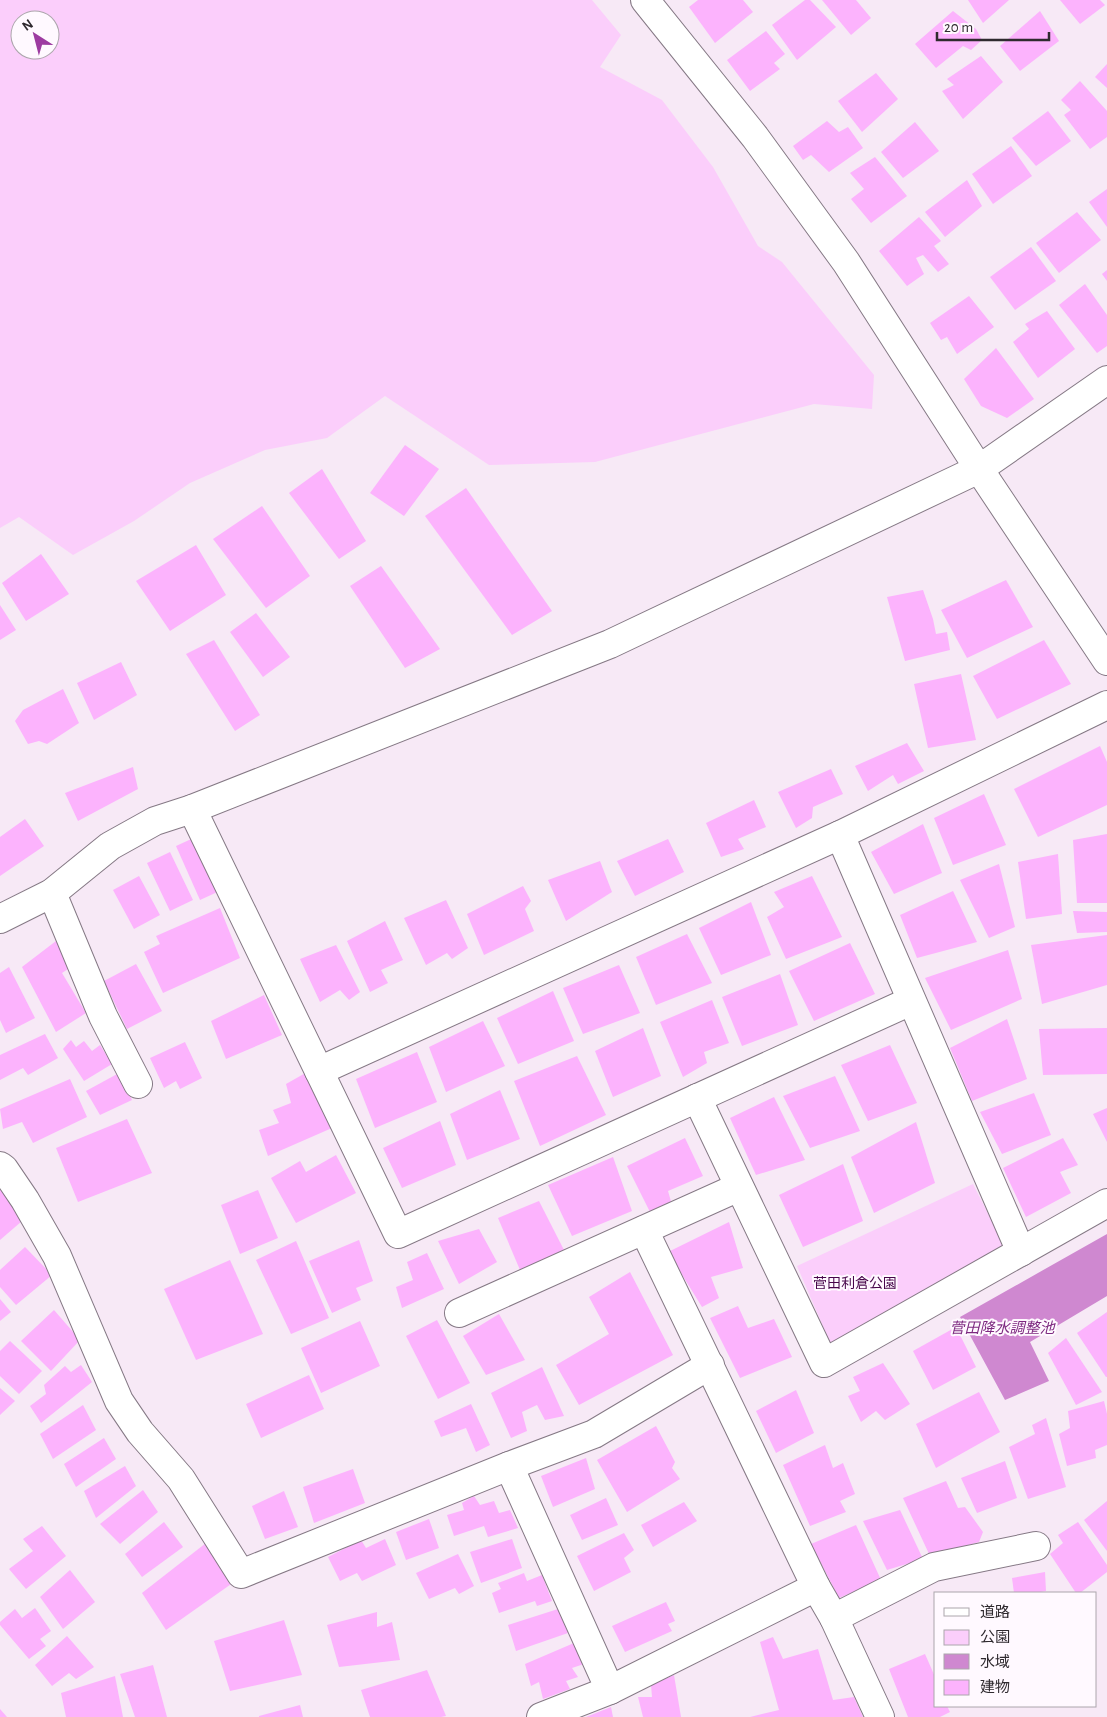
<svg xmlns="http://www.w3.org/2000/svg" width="1107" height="1717" font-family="'Alegreya Sans','Noto Sans JP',sans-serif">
<rect width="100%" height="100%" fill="#f7e9f6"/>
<g fill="#fbcefb" fill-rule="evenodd">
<path d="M0,0H592L621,35L600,67L662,100L713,167L758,246L782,262L874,375L872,409L814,404L595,462L489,465L385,396L327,438L265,450L190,483L134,521L73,555L19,517L0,528ZM20,20H50V50H20Z"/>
<polygon points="973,1184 1005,1247 831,1345 797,1266"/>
</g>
<polygon fill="#cf88d0" points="1107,1234 1107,1296 1030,1342 1049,1381 1005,1400 960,1317"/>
<g fill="#fcb3fd">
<polygon points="698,0 743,0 753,12 715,43 689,7"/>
<polygon points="805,0 810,0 836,27 797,60 772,25"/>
<polygon points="822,0 856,0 871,18 851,35"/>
<polygon points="968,0 1009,0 983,23"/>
<polygon points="1060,0 1100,0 1105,5 1080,24"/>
<polygon points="953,11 976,29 982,40 971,50 963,46 936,68 915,44"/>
<polygon points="1040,11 1059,41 1020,71 1000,46"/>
<polygon points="766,31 785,54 774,63 780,69 750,91 727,60"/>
<polygon points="981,56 1003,82 963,119 942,91 954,85 947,79"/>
<polygon points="1107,64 1107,88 1095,77"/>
<polygon points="876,73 898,99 862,132 838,101"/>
<polygon points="1080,81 1107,111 1107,137 1090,149 1064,115 1071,110 1061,100"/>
<polygon points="1048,111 1071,141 1036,166 1012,138"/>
<polygon points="827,121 839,132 848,127 863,148 829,172 811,155 803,160 793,146"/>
<polygon points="915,122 939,151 903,178 881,152"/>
<polygon points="1011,146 1032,176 993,204 972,174"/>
<polygon points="875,157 907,196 871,223 851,199 864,189 850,173"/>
<polygon points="967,180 982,206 945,237 925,212"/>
<polygon points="1107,189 1107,227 1089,202"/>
<polygon points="1077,212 1101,240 1059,273 1036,243"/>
<polygon points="919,217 941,241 934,246 949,264 938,272 923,255 916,258 924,274 907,286 879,251"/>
<polygon points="1031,247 1056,281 1015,310 990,277"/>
<polygon points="1107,270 1107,281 1102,274"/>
<polygon points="1085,284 1107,315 1107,346 1097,353 1059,305"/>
<polygon points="969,296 994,327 957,354 947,337 941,340 930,323"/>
<polygon points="1047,311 1075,349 1038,378 1013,342 1029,329 1025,324"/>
<polygon points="996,348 1034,399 1007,418 981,406 964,379"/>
<polygon points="405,445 439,469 404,516 370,493"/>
<polygon points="322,469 366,541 339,559 289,493"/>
<polygon points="466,488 552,611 512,635 425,516"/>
<polygon points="262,506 310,576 266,608 213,539"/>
<polygon points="196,545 226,595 170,631 136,581"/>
<polygon points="41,554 69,594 26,621 2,583"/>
<polygon points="381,566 440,649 405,668 350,586"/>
<polygon points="1006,580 1033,627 967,658 941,610"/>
<polygon points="923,590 933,619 936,634 947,632 950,650 905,661 887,597"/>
<polygon points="0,605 16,630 0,640"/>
<polygon points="256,613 290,657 263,677 230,632"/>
<polygon points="214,640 260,715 235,731 186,654"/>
<polygon points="1044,640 1071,684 997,719 973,676"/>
<polygon points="121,662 137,695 94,720 77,683"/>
<polygon points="961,674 976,740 928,748 914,684"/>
<polygon points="63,689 79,723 47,744 39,741 28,744 15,721 23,710"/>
<polygon points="907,743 924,771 898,784 893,775 868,791 855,766"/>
<polygon points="1100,746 1107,762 1107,805 1038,837 1014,789"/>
<polygon points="133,767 138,789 78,821 65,793"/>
<polygon points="831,769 843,794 813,807 812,818 796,828 778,792"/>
<polygon points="984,794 1006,845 953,865 934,818"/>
<polygon points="754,800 766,827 738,839 744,849 721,857 706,823"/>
<polygon points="25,819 44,846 0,876 0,837"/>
<polygon points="923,824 942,873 894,894 871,852"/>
<polygon points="1107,834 1107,903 1077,903 1073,840"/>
<polygon points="200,835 224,889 200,900 176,846"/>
<polygon points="668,839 684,872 635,896 617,861"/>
<polygon points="170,852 193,900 170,911 147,863"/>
<polygon points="1058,854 1062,914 1026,919 1018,862"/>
<polygon points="600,861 612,892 566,921 548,880"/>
<polygon points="999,864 1015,927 989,938 960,880"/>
<polygon points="139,876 160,915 134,929 113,890"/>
<polygon points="812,876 842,937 786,959 767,917 784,907 774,892"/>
<polygon points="523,886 531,901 525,909 534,931 484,955 467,914"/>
<polygon points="953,891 977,942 917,958 900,915"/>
<polygon points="446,900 468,948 452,959 447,953 426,965 404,918"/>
<polygon points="751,902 771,955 721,975 699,928"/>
<polygon points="220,908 240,958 163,993 144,952 160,944 156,936"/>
<polygon points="1073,911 1107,912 1107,932 1077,933"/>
<polygon points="385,921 403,960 381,970 388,983 370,992 347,941"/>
<polygon points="687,934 712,983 656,1005 636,957"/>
<polygon points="1107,935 1107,985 1042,1004 1031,945"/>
<polygon points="56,941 74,965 62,973 86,1013 56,1032 22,967"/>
<polygon points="850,943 875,994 814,1021 789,971"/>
<polygon points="336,945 360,992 349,1000 340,990 320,1002 300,959"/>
<polygon points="1008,950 1022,999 951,1030 925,978"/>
<polygon points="136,964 162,1011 127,1029 104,981"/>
<polygon points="619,965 640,1013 583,1034 563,988"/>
<polygon points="9,967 35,1018 6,1033 0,1020 0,973"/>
<polygon points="780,974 798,1025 742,1046 722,997"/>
<polygon points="553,991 574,1041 518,1064 497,1018"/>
<polygon points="264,995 282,1035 226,1059 211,1021"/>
<polygon points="712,1000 729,1043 704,1052 707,1063 683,1077 660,1022"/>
<polygon points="1007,1019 1027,1079 972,1101 950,1048"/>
<polygon points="483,1021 505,1066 446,1092 429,1047"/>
<polygon points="643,1028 661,1076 613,1097 595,1051"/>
<polygon points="1107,1028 1107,1074 1043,1075 1039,1029"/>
<polygon points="45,1034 58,1058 28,1075 23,1068 0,1080 0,1055"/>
<polygon points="71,1040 76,1047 84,1041 92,1051 100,1045 112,1064 84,1081 63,1049"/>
<polygon points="185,1042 202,1078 180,1089 176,1081 164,1088 150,1058"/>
<polygon points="890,1045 917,1103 868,1121 841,1065"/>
<polygon points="417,1052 437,1102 375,1128 356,1079"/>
<polygon points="577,1056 606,1115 540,1146 514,1081"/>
<polygon points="309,1071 332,1128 268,1156 259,1130 279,1123 273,1110 291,1103 286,1084"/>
<polygon points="119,1073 132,1100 100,1115 86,1091"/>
<polygon points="835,1076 860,1131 810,1148 783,1096"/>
<polygon points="70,1079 87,1117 33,1143 22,1122 3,1129 0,1109"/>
<polygon points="500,1090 520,1139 467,1160 450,1114"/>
<polygon points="1034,1093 1051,1135 1002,1154 980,1112"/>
<polygon points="774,1097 805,1160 756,1175 730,1118"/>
<polygon points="1107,1108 1107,1142 1093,1114"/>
<polygon points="127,1119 152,1173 78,1202 56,1148"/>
<polygon points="440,1121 456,1165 402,1188 383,1148"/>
<polygon points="916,1122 935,1183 874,1213 851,1157"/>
<polygon points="685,1138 703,1176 668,1191 672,1205 652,1216 627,1166"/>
<polygon points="1063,1138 1078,1165 1060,1172 1071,1193 1026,1217 1003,1168"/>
<polygon points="336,1155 356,1193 296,1223 271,1178 300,1161 306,1172"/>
<polygon points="613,1157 632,1211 572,1236 548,1185"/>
<polygon points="843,1164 863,1221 803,1247 779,1195"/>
<polygon points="0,1182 29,1215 0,1240"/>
<polygon points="258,1190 278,1238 240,1254 221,1205"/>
<polygon points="539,1201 565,1252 520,1270 498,1218"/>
<polygon points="729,1222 743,1268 711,1277 719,1298 702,1307 668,1252"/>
<polygon points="479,1229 497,1262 459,1284 438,1241"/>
<polygon points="359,1240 373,1281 356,1288 361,1300 332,1313 309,1261"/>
<polygon points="296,1241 329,1318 291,1334 256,1260"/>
<polygon points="25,1247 52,1275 16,1305 0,1287 0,1270"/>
<polygon points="427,1253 444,1289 402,1308 396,1287 413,1280 407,1262"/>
<polygon points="230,1260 263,1334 196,1360 164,1289"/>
<polygon points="630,1272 673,1355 579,1405 556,1365 609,1334 589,1297"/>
<polygon points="0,1299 11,1312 0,1321"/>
<polygon points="738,1306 748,1328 774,1319 792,1357 740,1378 710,1318"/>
<polygon points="54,1310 80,1340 51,1371 21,1341"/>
<polygon points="1107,1312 1107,1377 1106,1377 1077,1333"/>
<polygon points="499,1314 525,1360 486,1375 463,1336"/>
<polygon points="437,1320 470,1383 438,1399 406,1336"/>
<polygon points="360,1321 380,1366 321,1393 301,1348"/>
<polygon points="956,1327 976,1367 933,1390 913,1351"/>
<polygon points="1066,1338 1102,1392 1076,1405 1048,1353"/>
<polygon points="10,1341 42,1371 19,1394 0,1376 0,1351"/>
<polygon points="883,1363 910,1404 885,1420 876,1411 861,1422 848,1396 860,1391 853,1377"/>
<polygon points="81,1365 92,1382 41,1423 30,1406 46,1394 44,1385 65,1366 71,1372"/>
<polygon points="542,1367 564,1416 545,1420 537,1405 522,1412 527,1431 511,1438 491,1393"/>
<polygon points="309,1375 324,1409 261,1438 246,1404"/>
<polygon points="0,1388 15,1401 0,1415"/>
<polygon points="796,1390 814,1433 776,1453 756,1411"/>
<polygon points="979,1392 1000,1432 936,1468 916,1424"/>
<polygon points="1104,1401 1107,1414 1107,1445 1095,1450 1096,1458 1067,1466 1059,1434 1070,1428 1068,1411"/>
<polygon points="471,1404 490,1445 476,1452 466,1428 441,1437 434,1421"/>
<polygon points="83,1405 96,1430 53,1459 40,1434"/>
<polygon points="1046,1418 1066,1487 1028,1499 1009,1447 1035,1434 1032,1425"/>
<polygon points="656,1426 675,1462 672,1468 680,1479 627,1512 597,1460"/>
<polygon points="104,1438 116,1459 76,1487 64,1464"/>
<polygon points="825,1445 833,1468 843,1463 855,1494 840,1501 846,1512 810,1526 783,1465"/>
<polygon points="586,1458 595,1489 553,1507 541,1476"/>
<polygon points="1005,1461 1017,1498 977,1513 961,1478"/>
<polygon points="125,1466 136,1486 96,1518 84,1491"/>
<polygon points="353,1469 365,1503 314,1523 303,1487"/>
<polygon points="946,1481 958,1508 965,1507 983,1532 979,1542 930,1556 903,1498"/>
<polygon points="143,1490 158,1512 120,1544 100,1524"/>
<polygon points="284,1491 298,1527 265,1539 252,1506"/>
<polygon points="474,1496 480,1505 494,1501 499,1513 510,1510 518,1528 488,1537 484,1526 454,1536 447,1515 464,1510 462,1503"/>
<polygon points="606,1498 618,1525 582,1540 570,1515"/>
<polygon points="1107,1501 1107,1551 1084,1520"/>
<polygon points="684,1502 697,1521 653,1547 641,1525"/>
<polygon points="900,1510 923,1559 887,1570 863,1521"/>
<polygon points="429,1519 439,1548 406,1560 396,1532"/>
<polygon points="164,1522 183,1547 142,1577 125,1554"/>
<polygon points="1078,1522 1107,1565 1107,1572 1080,1593 1076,1593 1050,1554 1063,1543 1058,1535"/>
<polygon points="856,1525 881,1580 839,1598 811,1544"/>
<polygon points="42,1526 66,1556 26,1589 9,1569 33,1551 23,1539"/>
<polygon points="624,1533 634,1550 624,1558 631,1572 594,1591 577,1556"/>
<polygon points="385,1539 396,1565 362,1581 357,1573 340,1581 328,1557 361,1540 366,1548"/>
<polygon points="512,1539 522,1568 481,1583 470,1552"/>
<polygon points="206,1543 234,1582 166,1630 142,1593"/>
<polygon points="458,1554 474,1586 459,1594 455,1588 429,1599 416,1573"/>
<polygon points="70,1570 95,1602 63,1629 40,1597"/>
<polygon points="1045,1572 1046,1591 1035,1593 1014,1593 1012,1578"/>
<polygon points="524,1573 527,1581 542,1575 552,1601 537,1606 535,1601 499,1613 492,1593 501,1589 498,1583"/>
<polygon points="666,1602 675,1621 668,1624 672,1631 625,1652 612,1626"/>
<polygon points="35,1608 51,1631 40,1639 46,1646 29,1659 0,1625 0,1622 15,1609 22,1618"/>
<polygon points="558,1609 568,1633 516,1651 508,1625"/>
<polygon points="377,1612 377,1627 392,1622 400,1660 339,1667 327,1625"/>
<polygon points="284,1620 302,1675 230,1691 214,1641"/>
<polygon points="67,1636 94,1667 76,1679 69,1673 52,1686 35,1665"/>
<polygon points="773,1637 783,1659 818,1649 833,1700 854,1697 863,1717 750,1717 779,1710 760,1642"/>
<polygon points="574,1643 584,1664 572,1668 578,1677 566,1681 570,1689 543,1699 539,1682 531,1686 525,1664"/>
<polygon points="925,1654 936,1679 936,1706 947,1706 950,1712 940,1717 908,1717 889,1669"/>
<polygon points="153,1665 167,1717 135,1717 120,1674"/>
<polygon points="427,1670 446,1716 441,1717 370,1717 361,1690"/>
<polygon points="674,1675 681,1717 643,1717 638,1697 652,1697 651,1685"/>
<polygon points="115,1676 123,1717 66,1717 61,1693"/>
<polygon points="300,1705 303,1717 259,1717 259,1716"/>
<polygon points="611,1707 613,1717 586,1717"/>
<polygon points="0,1709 7,1717 0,1717"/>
</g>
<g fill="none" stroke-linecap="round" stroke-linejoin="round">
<defs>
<g id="minor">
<polyline points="192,809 398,1234 911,1001"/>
<polyline points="840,835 1021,1252"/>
<polyline points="52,893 103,1016 138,1084"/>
<polyline points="0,919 52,893 110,846 155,821 192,809 610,644 979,469 1107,380"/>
<polyline points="319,1071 840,835 1107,705"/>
<polyline points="697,1098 824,1363 1107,1203"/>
<polyline points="0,1166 4,1169 25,1200 57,1256 119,1401 140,1432 181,1479 241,1574 509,1466 594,1434 710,1365"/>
<polyline points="644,1230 816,1587 834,1618 880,1717"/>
<polyline points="459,1313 739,1187"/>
<polyline points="509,1466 610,1690"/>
<polyline points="834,1618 934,1567 1036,1546"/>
<polyline points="541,1717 610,1690 816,1587"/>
</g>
<polyline id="tertiary" points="645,0 755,137 846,262 979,469 1107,661"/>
</defs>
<use href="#minor" stroke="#857985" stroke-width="30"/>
<use href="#tertiary" stroke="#857985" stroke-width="30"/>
<use href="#minor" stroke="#fff" stroke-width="28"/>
<use href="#tertiary" stroke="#fff" stroke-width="28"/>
</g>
<g text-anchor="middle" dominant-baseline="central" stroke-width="4" stroke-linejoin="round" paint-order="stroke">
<g font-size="14" fill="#47054a" stroke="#fff9ff">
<text x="855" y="1284">菅田利倉公園</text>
</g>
<g font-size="15" font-style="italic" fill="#7d2980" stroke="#fff9ff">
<text x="1002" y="1328">菅田降水調整池</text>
</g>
</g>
<rect x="934" y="1592" width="162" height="115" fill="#fff9ff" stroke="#aca6ac"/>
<rect x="944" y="1608" width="25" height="8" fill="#ffffff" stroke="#aca6ac"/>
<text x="980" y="1617" font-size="15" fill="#2f2a2f">道路</text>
<rect x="944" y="1630" width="25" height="15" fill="#fbcefb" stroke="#aca6ac"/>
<text x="980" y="1642" font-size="15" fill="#2f2a2f">公園</text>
<rect x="944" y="1654" width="25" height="15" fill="#cf88d0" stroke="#aca6ac"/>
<text x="980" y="1667" font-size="15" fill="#2f2a2f">水域</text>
<rect x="944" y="1680" width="25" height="15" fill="#fcb3fd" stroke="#aca6ac"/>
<text x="980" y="1692" font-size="15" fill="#2f2a2f">建物</text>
<g transform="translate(35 35) rotate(324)"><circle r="24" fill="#fff9ff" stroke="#aca6ac"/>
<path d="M0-4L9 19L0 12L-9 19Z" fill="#9d3ba1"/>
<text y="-8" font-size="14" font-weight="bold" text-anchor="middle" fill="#2f2a2f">N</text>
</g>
<path d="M937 32v8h112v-8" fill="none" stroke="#2f2a2f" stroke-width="2.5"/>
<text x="944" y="32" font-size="15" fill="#2f2a2f" stroke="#fff9ff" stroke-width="4" paint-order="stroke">20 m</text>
</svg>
